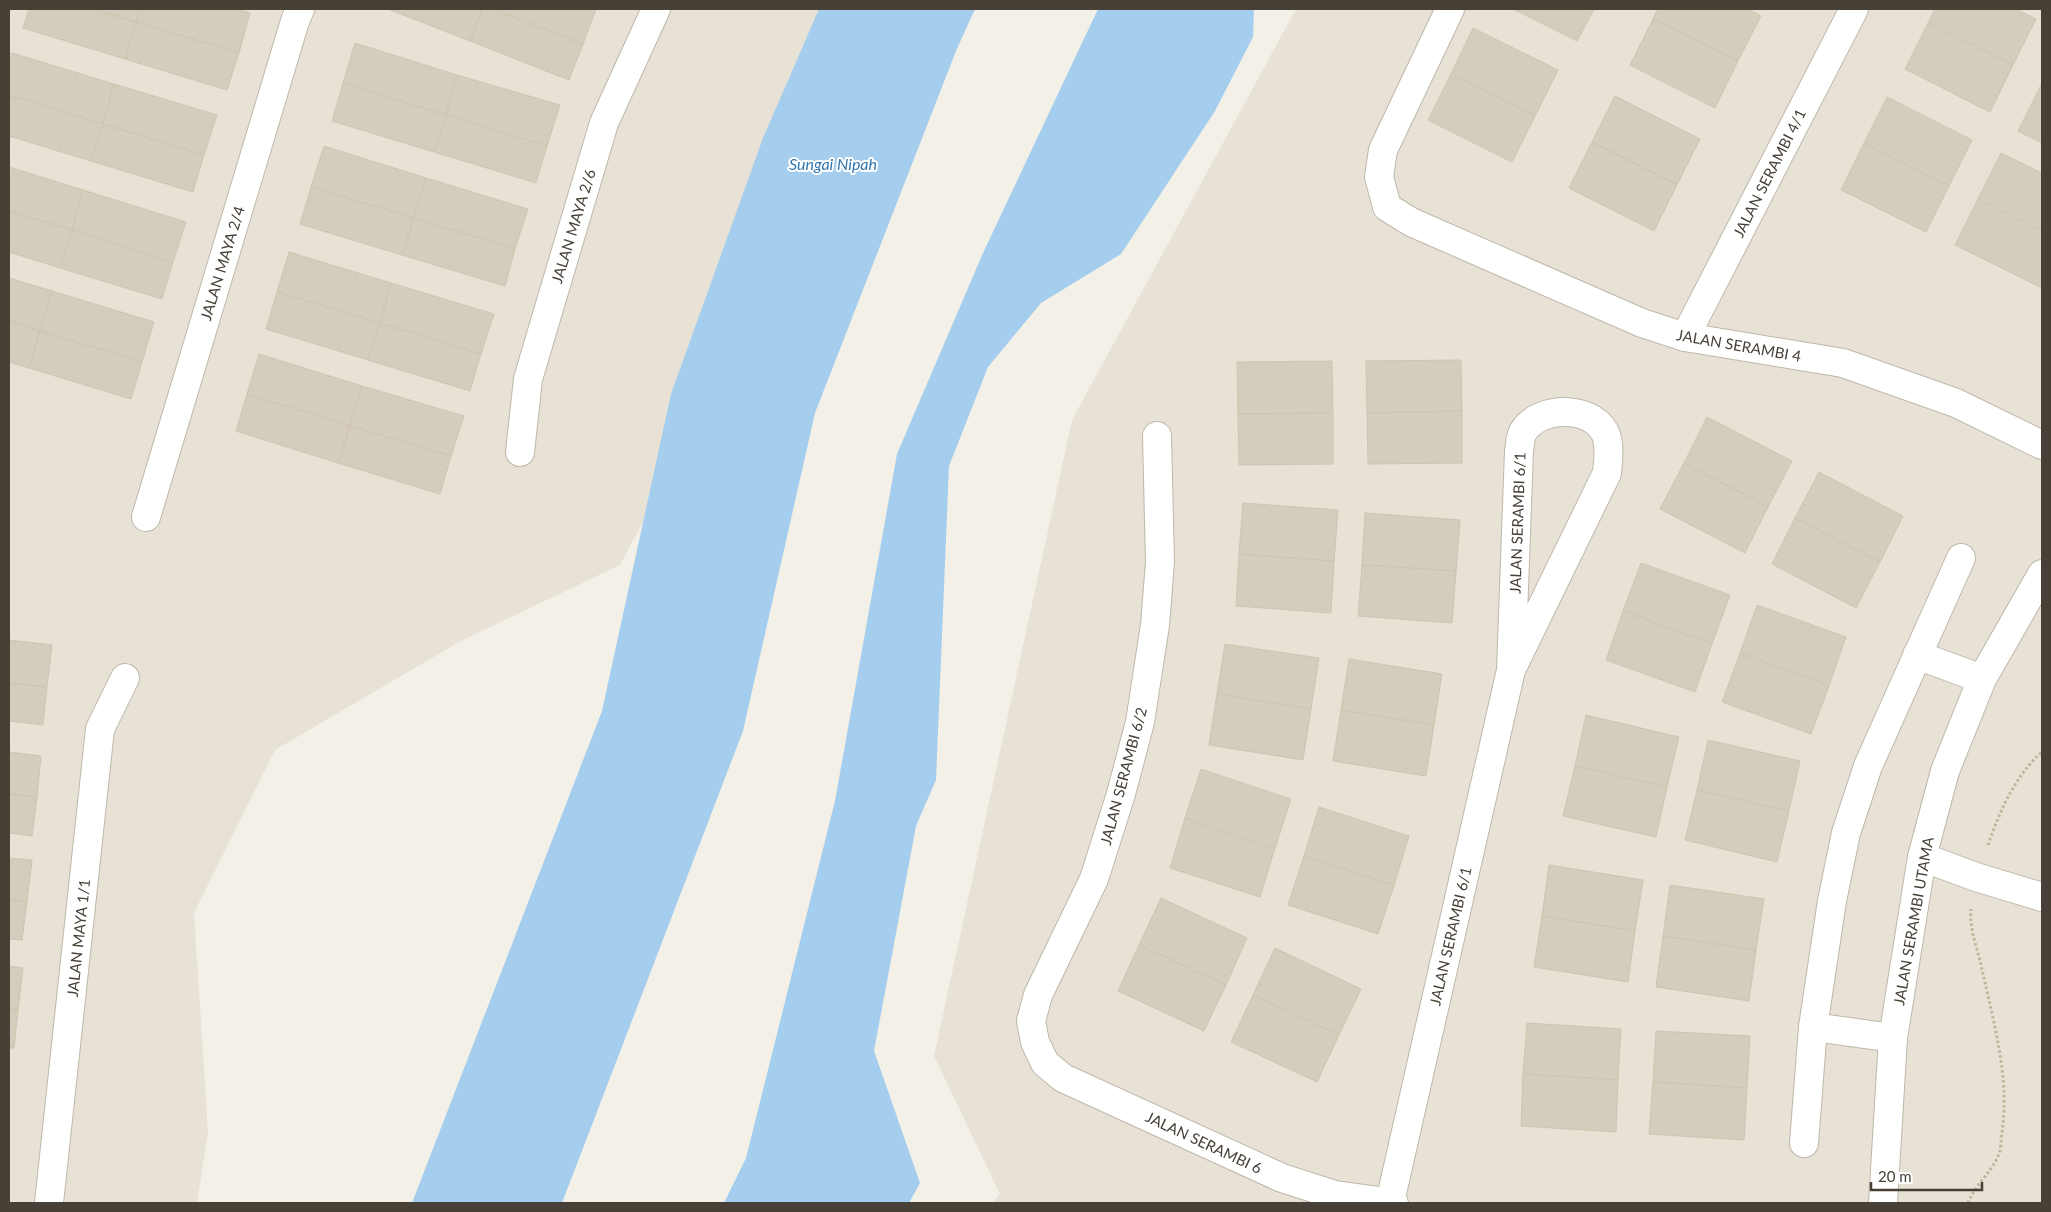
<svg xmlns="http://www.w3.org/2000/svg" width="2051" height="1212" font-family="Lato,sans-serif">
<rect width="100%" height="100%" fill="#f3f0e7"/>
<g fill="#e7e2d5">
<polygon points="9,9 826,9 716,384 620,565 459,642 275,750 194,913 208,1132 197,1203 9,1203"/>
<polygon points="1296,9 2042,9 2042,1203 992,1203 1000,1194 934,1056 1072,420"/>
</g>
<g fill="#a4cdee">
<polygon points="819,9 975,9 956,51 815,413 743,731 562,1203 412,1203 602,711 671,394 763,138"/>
<polygon points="1098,9 1254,9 1253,37 1215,111 1121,254 1041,303 988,367 949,466 936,780 916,826 874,1051 920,1183 909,1203 724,1203 746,1158 835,801 897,454 983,253"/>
</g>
<g fill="#d4ccbc" stroke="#cfc4b0">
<polygon points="29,9 92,9 136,22 125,59 23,28"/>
<polygon points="92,9 140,9 136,22"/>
<polygon points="140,9 237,9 250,13 239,53 136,22"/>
<polygon points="388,9 482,9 470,41"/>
<polygon points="482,9 493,9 583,44 569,80 470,41"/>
<polygon points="493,9 596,9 583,44"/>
<polygon points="1513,9 1594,9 1577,41"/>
<polygon points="1658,9 1748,9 1761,16 1738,61 1653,19"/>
<polygon points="1935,9 2016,9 2036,19 2013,65 1928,23"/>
<polygon points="1653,19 1738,61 1715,108 1630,65"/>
<polygon points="136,22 239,53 227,90 125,59"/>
<polygon points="1928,23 2013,65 1990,112 1905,69"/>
<polygon points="1473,28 1558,70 1535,116 1451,74"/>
<polygon points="355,43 457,75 446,115 343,83"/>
<polygon points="12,53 114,84 103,124 9,95 9,64"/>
<polygon points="1451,74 1535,116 1512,162 1428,120"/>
<polygon points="457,75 560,105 547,146 446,115"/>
<polygon points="343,83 446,115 434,152 332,121"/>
<polygon points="114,84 217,115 204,155 103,124"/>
<polygon points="2041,85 2042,86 2042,143 2018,131"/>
<polygon points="9,95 103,124 91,161 9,136"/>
<polygon points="1615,96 1700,139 1677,185 1592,142"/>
<polygon points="1887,97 1972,140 1949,186 1864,143"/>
<polygon points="446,115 547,146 536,183 434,152"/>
<polygon points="103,124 204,155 193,192 91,161"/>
<polygon points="1592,142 1677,185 1654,231 1569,188"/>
<polygon points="1864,143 1949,186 1926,232 1841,190"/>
<polygon points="324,146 426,178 414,218 311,187"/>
<polygon points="2001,153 2042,173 2042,231 1978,199"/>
<polygon points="9,167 83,190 72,230 9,211"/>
<polygon points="426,178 528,209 515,249 414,218"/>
<polygon points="311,187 414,218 402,255 300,224"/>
<polygon points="83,190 186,222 173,262 72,230"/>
<polygon points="1978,199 2042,231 2042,283 2040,287 1955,245"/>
<polygon points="9,211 72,230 60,268 9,252"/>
<polygon points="414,218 515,249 505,286 402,255"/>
<polygon points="72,230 173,262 162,299 60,268"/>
<polygon points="289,252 391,283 380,323 277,292"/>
<polygon points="9,278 52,291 40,331 9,321"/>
<polygon points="391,283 494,314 481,354 380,323"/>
<polygon points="52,291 154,322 142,362 40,331"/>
<polygon points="277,292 380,323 368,360 266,329"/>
<polygon points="9,321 40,331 29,368 9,362"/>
<polygon points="380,323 481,354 470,391 368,360"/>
<polygon points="40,331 142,362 131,399 29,368"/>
<polygon points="259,354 362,386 350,426 247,394"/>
<polygon points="1461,360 1462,411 1367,413 1366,361"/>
<polygon points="1332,361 1333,413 1238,414 1237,362"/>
<polygon points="362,386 464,416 451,456 350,426"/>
<polygon points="247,394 350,426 338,463 236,431"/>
<polygon points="1462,411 1462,463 1368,464 1367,413"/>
<polygon points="1333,413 1333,464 1239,465 1238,414"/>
<polygon points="1707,417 1792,461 1768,507 1684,463"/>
<polygon points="350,426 451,456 440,494 338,463"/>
<polygon points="1684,463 1768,507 1745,553 1660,509"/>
<polygon points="1819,472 1903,516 1880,562 1795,518"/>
<polygon points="1243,503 1338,510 1334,561 1239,554"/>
<polygon points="1365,513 1460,520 1456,571 1362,565"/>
<polygon points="1795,518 1880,562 1856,608 1772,564"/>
<polygon points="1239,554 1334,561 1331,613 1236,606"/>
<polygon points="1641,563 1730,595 1712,644 1623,611"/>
<polygon points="1362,565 1456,571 1452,623 1358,616"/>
<polygon points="1757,605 1846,637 1829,686 1740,653"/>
<polygon points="1623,611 1712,644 1695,692 1606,660"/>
<polygon points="9,640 52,645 47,687 9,683"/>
<polygon points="1225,644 1319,658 1311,709 1217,694"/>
<polygon points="1740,653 1829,686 1811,734 1722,702"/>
<polygon points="1349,659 1442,674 1434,725 1341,710"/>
<polygon points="9,683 47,687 43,725 9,721"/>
<polygon points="1217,694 1311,709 1303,760 1209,745"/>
<polygon points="1341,710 1434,725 1426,776 1333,761"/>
<polygon points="1586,715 1679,737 1667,787 1575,766"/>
<polygon points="1708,740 1800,761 1789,811 1697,790"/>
<polygon points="9,752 41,756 37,797 9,794"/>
<polygon points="1575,766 1667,787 1656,837 1563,816"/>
<polygon points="1201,769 1291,799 1275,848 1185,818"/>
<polygon points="1697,790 1789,811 1777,862 1685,840"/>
<polygon points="9,794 37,797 32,836 9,833"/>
<polygon points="1319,807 1409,836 1394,885 1304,856"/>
<polygon points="1185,818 1275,848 1260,897 1170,868"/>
<polygon points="1304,856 1394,885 1378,934 1288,905"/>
<polygon points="9,858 32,860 27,901 9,900"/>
<polygon points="1549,865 1643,880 1635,931 1542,916"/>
<polygon points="1670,885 1764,899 1756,950 1663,936"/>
<polygon points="1161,898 1247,938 1226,985 1139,945"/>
<polygon points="9,900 27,901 22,940 9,939"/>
<polygon points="1542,916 1635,931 1628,982 1534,967"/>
<polygon points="1663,936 1756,950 1749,1001 1656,987"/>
<polygon points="1139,945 1226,985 1204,1031 1118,991"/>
<polygon points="1275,948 1361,989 1339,1035 1253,995"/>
<polygon points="9,966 23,968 18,1010 9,1009"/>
<polygon points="1253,995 1339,1035 1317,1082 1231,1042"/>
<polygon points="9,1009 18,1010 14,1048 9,1048"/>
<polygon points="1527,1023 1621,1029 1618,1080 1523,1074"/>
<polygon points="1656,1031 1750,1036 1747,1088 1653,1082"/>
<polygon points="1523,1074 1618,1080 1616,1132 1521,1126"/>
<polygon points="1653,1082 1747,1088 1744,1140 1649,1134"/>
</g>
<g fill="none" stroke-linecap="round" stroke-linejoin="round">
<defs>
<g id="minor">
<polyline points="1450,9 1383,150 1379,177 1387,207 1411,222 1642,323 1685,337 1843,363 1956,403 2042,445"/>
<polyline points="1685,337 1854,9"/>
<polyline points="1157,436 1160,562 1155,625 1140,722 1121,794 1094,879 1038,995 1031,1021 1035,1042 1045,1063 1063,1078 1282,1178 1335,1195 1394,1203"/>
<polyline points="520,452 528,379 604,123 656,9"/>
<polyline points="146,517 295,21 300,9"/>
<polyline points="1917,655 1982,679"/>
<polyline points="1922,857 1976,877 2042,897"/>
<polyline points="1813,1027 1893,1038"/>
<polyline points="1804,1143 1813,1027 1832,901 1846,833 1868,766 1961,558"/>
<path d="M1390,1202L1511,670L1519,451C1520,446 1520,437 1523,432C1539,404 1598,405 1607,438C1610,450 1608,462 1607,473L1511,670"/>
<polyline points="49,1203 100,729 125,678"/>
<polyline points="1883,1203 1893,1038 1922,857 1945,771 1982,679 2042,574"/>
</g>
</defs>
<use href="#minor" stroke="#beb8aa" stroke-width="30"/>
<g stroke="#c0b49b" stroke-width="3" stroke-dasharray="2.5 2.5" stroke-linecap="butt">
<path d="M1988,845C2000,811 2014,777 2042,752"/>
<path d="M1968,1203C1975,1184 1994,1171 2000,1151C2001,1145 2001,1138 2002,1132C2010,1076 1993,1020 1981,965C1977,947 1969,928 1971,909"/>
</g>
<use href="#minor" stroke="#fff" stroke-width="28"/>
</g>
<g text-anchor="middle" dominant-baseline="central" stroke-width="4" stroke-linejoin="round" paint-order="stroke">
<g font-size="15" fill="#464036" stroke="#fff">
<text transform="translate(1769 173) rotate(-63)">JALAN SERAMBI 4/1</text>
<text transform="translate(573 226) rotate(-73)">JALAN MAYA 2/6</text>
<text transform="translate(222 263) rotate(-73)">JALAN MAYA 2/4</text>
<text transform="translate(1739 345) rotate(10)">JALAN SERAMBI 4</text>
<text transform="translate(1517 523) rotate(-88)">JALAN SERAMBI 6/1</text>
<text transform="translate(1123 776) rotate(-75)">JALAN SERAMBI 6/2</text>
<text transform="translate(1913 921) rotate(-80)">JALAN SERAMBI UTAMA</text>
<text transform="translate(1450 936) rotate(-77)">JALAN SERAMBI 6/1</text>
<text transform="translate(78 938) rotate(-84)">JALAN MAYA 1/1</text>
<text transform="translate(1204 1142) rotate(25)">JALAN SERAMBI 6</text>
</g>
<g font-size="16" font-style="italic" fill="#3175af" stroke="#fff">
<text x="833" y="163">Sungai Nipah</text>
</g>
</g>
<rect width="2051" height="1212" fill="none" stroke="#464036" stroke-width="20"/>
<path d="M1871 1182v8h111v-8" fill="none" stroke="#464036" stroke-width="2.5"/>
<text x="1878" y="1182" font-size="15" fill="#464036" stroke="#ffffff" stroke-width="4" paint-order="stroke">20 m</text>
</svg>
